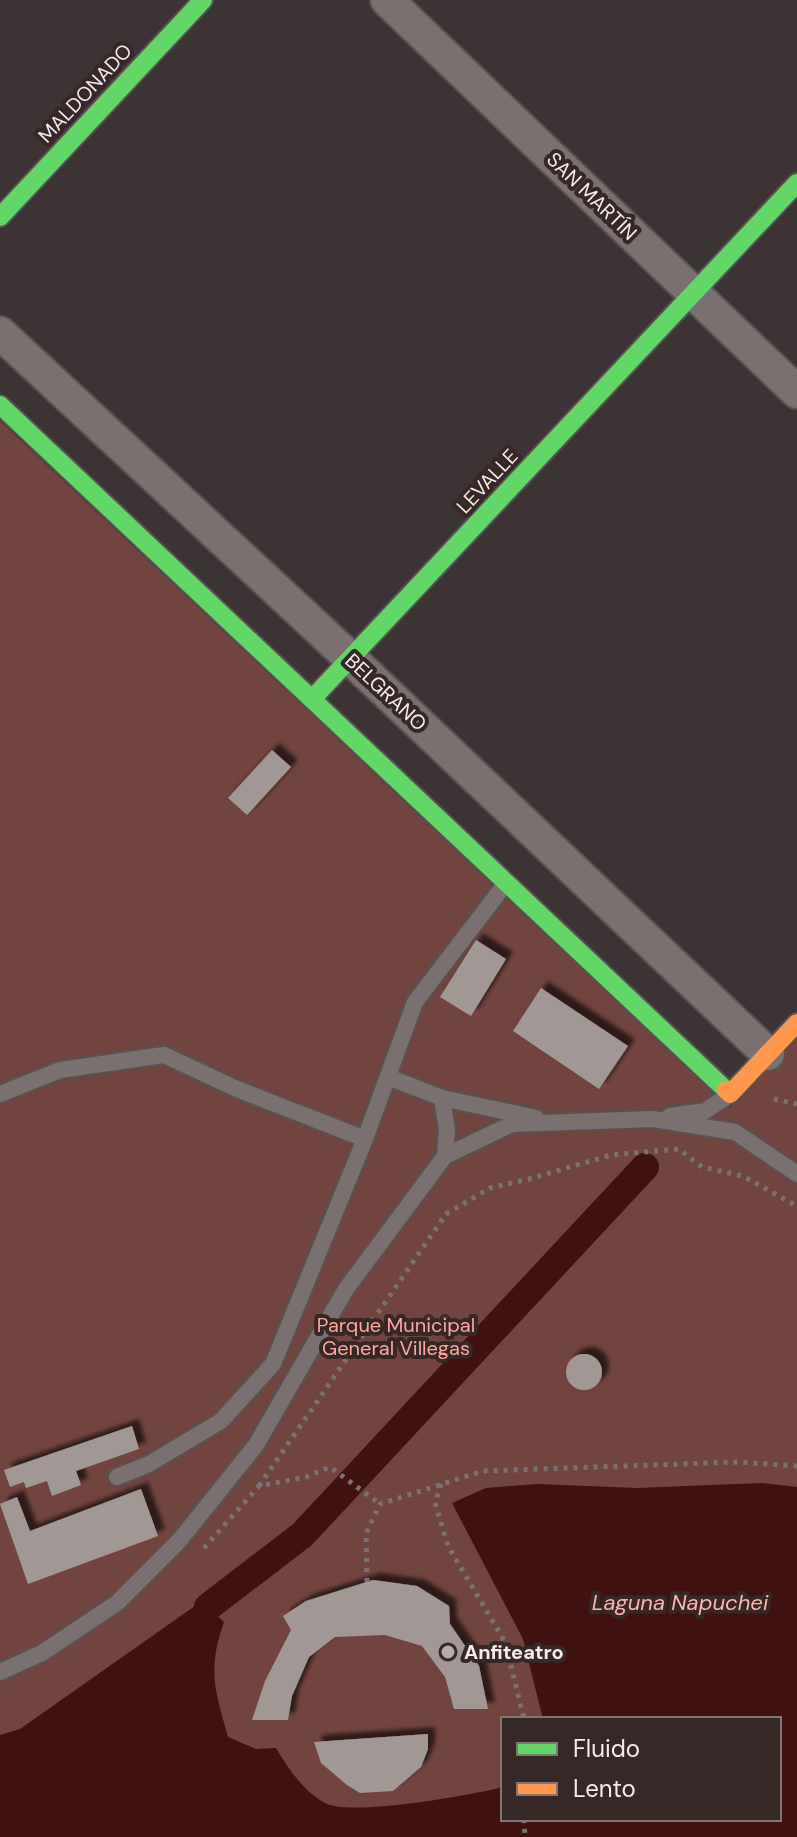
<svg xmlns="http://www.w3.org/2000/svg" width="797" height="1837" font-family="'DM Sans',sans-serif">
<defs>
<filter id="shadow"><feDropShadow dx="7" dy="-7" stdDeviation="2" flood-color="#0009"/></filter>
</defs>
<rect width="100%" height="100%" fill="#3c3434"/>
<path fill="#72443f" fill-rule="evenodd" d="M0,421L730,1108L797,1038V1837H0ZM503,1719H779V1819H503Z"/>
<path fill="#3f110f" d="M762,1483L797,1487V1837H0V1735L20,1729L202,1601L224,1622C207,1671 215,1689 228,1737L256,1749L276,1748C287,1767 304,1792 325,1803C350,1817 472,1795 503,1787V1819H779V1719H543L523,1639L452,1503L486,1488L537,1484L637,1488Z"/>
<g fill="none" stroke-linecap="round" stroke-linejoin="round">
<polyline stroke="#3f110f" stroke-width="28" points="208,1607 302,1535 645,1167"/>
</g>
<g fill="#a19896" filter="url(#shadow)">
<polygon points="272,750 291,767 247,815 228,798"/>
<polygon points="476,940 506,959 471,1016 440,997"/>
<polygon points="541,988 628,1046 599,1089 513,1031"/>
<circle cx="584" cy="1372" r="18"/>
<polygon points="132,1426 139,1449 76,1471 81,1485 52,1496 47,1481 26,1488 24,1482 10,1487 4,1470"/>
<polygon points="141,1489 158,1536 28,1584 0,1504 17,1497 30,1531"/>
<polygon points="373,1580 417,1586 449,1606 450,1624 479,1666 488,1709 454,1709 445,1677 422,1646 385,1635 335,1637 309,1657 292,1696 288,1720 252,1720 265,1681 291,1630 283,1616 306,1601"/>
<polygon points="428,1734 428,1749 421,1767 393,1791 360,1793 347,1785 321,1763 314,1742"/>
</g>
<g fill="none" stroke-linecap="round" stroke-linejoin="round">
<defs>
<g id="lane">
<polyline points="388,1077 442,1098 536,1118"/>
<polyline points="0,1094 60,1070 164,1055 237,1089 365,1139"/>
<polyline points="442,1098 447,1130 445,1156"/>
<polyline points="670,1116 705,1111 729,1095"/>
<polyline points="117,1477 149,1464 221,1421 273,1364 365,1139 415,1002 506,883"/>
<polyline points="0,1672 42,1653 117,1603 179,1541 256,1445 346,1289 445,1156 512,1124 653,1119 735,1132 797,1174"/>
</g>
<g id="street">
<polyline points="387,0 797,392"/>
<polyline points="0,333 350,658 768,1054"/>
</g>
<g id="fast">
<polyline points="0,217 203,0"/>
<polyline points="0,405 726,1090"/>
<polyline points="312,699 797,183"/>
</g>
<polyline id="slow" points="726,1090 730,1094 797,1023"/>
</defs>
<use href="#lane" stroke="#595252" stroke-width="20"/>
<use href="#street" stroke="#595252" stroke-width="36"/>
<use href="#fast" stroke="#595252" stroke-width="22"/>
<use href="#slow" stroke="#595252" stroke-width="22"/>
<g stroke="#7a7271" stroke-width="5" stroke-dasharray="4 6" stroke-linecap="butt">
<polyline points="774,1099 797,1104"/>
<polyline points="441,1484 435,1503 448,1546 505,1642 524,1719"/>
<polyline points="259,1486 446,1214 490,1188 529,1179 611,1155 679,1149 702,1167 743,1176 797,1206"/>
<polyline points="204,1548 259,1486 306,1477 330,1467 380,1504"/>
<polyline points="367,1582 366,1533 380,1504 483,1471 738,1462 797,1466"/>
<polyline points="524,1819 525,1837"/>
</g>
<use href="#lane" stroke="#79706f" stroke-width="16"/>
<use href="#street" stroke="#79706f" stroke-width="32"/>
<use href="#fast" stroke="#63d668" stroke-width="18"/>
<use href="#slow" stroke="#ff974d" stroke-width="18"/>
</g>
<circle fill="#b4abaa" stroke="#362826" stroke-width="3" cx="448" cy="1652" r="8"/>
<g text-anchor="middle" dominant-baseline="central" stroke-width="8" stroke-linejoin="round" paint-order="stroke">
<g font-size="20" fill="#f5ebea" stroke="#362826">
<text transform="translate(85 93) rotate(-47)">MALDONADO</text>
<text transform="translate(592 196) rotate(44)">SAN MARTÍN</text>
<text transform="translate(487 481) rotate(-47)">LEVALLE</text>
<text transform="translate(386 692) rotate(43)">BELGRANO</text>
</g>
<g font-size="20" fill="#ffa69b" stroke="#362826">
<text x="396" y="1325">Parque Municipal<tspan x="396" dy="23">General Villegas</tspan></text>
</g>
<g font-size="20" font-weight="bold" fill="#f5ebea" stroke="#362826" text-anchor="start">
<text x="464" y="1652">Anfiteatro</text>
</g>
<g font-size="22" font-style="italic" fill="#fdb4ac" stroke="#362826">
<text x="680" y="1602">Laguna Napuchei</text>
</g>
</g>
<rect x="501" y="1717" width="280" height="104" fill="#362826" stroke="#827674" stroke-width="2"/>
<rect x="517" y="1743" width="40" height="12" fill="#63d668" stroke="#827674" stroke-width="2"/>
<text x="573" y="1757" font-size="24" fill="#f5ebea">Fluido</text>
<rect x="517" y="1783" width="40" height="12" fill="#ff974d" stroke="#827674" stroke-width="2"/>
<text x="573" y="1797" font-size="24" fill="#f5ebea">Lento</text>
</svg>
